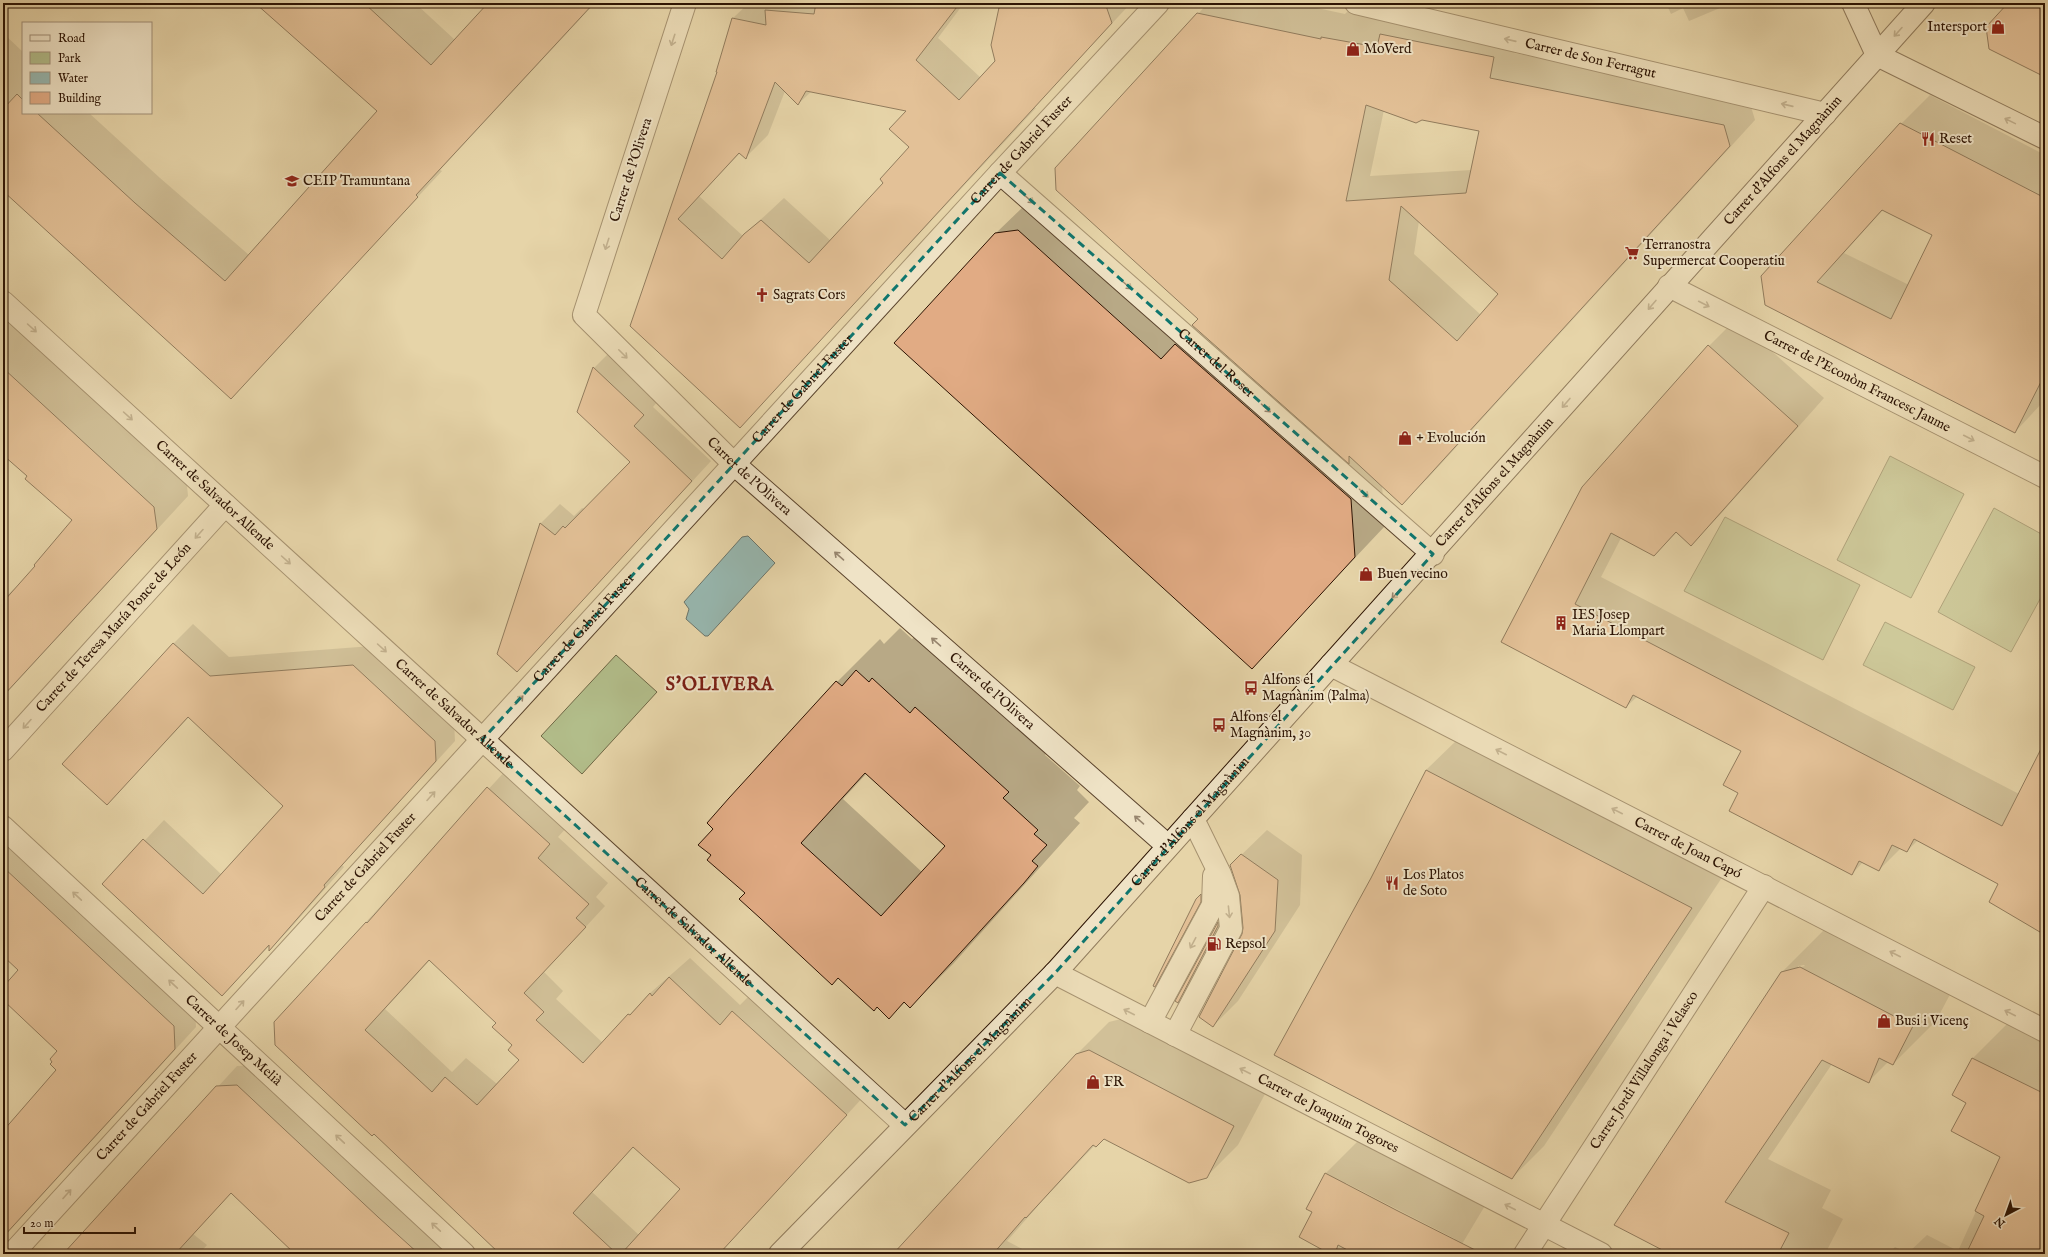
<svg xmlns="http://www.w3.org/2000/svg" width="2048" height="1257" font-family="'IM FELL English',serif">
<rect width="100%" height="100%" fill="#e6d4a8"/>
<filter id="stains"><feTurbulence type="fractalNoise" baseFrequency=".005" numOctaves="4"/><feColorMatrix values="0 0 0 0 .2 0 0 0 0 .09 0 0 0 0 .02 0 0 0 .5 -.17"/></filter>
<radialGradient id="worn" r=".72"><stop offset=".6" stop-color="#630" stop-opacity="0"/><stop offset="1" stop-color="#630" stop-opacity=".3"/></radialGradient>
<g fill="#b2bd8a" stroke="#6f6846">
<polygon points="1890,456 1964,494 1911,598 1837,560"/>
<polygon points="1994,508 2045,536 2045,590 2011,652 1938,612"/>
<polygon points="1725,517 1860,585 1823,660 1684,591"/>
<polygon points="1885,622 1975,667 1953,710 1863,665"/>
<polygon points="616,655 657,692 582,774 541,736"/>
</g>
<polygon fill="#97b7af" stroke="#6c756a" points="748,536 775,563 708,636 705,636 686,619 689,609 684,602 742,537"/>
<g fill="#0003" fill-rule="evenodd">
<polygon points="257,3 415,3 455,40 490,3 595,3 440,170 442,171 231,397 3,189 3,33 23,52 23,113 89,113 160,178 249,255 378,111"/>
<path d="M749,3H964L938,38L981,78L1022,105L1036,108L740,427L631,326L719,71L733,18ZM785,91L798,104L812,91L908,110L911,147L884,183L831,241L784,198L743,236L699,196L740,153L746,157L768,135Z"/>
<polygon points="1067,3 1131,3 1050,90"/>
<path d="M1208,3H1294L1345,14L1347,12L1394,21L1518,32L1514,53L1749,100L1755,120L1428,478L1402,503L1382,485L1385,526L1252,667L996,233L1027,203L1048,200L1191,329L1194,326L1199,318L1198,14ZM1384,110L1480,130L1472,170L1370,176ZM1419,221L1500,294L1481,315L1414,254Z"/>
<polygon points="1666,3 1725,3 1720,8 1689,21 1683,8 1671,14"/>
<path d="M1930,95L2045,155V400L2015,432L1766,304L1901,124ZM1883,210L1934,234L1909,285L1844,253Z"/>
<polygon points="3,307 186,475 188,496 3,697 3,599 28,576 74,520 3,453"/>
<polygon points="1736,319 1824,398 1718,517 1691,544 1677,532 1654,555 1621,538 1601,577 2019,794 2045,743 2045,934 1999,883 1918,840 1907,851 1901,848 1879,870 1863,862 1852,874 1740,792 1742,751 1638,696 1626,707 1502,642 1709,346"/>
<polygon points="613,349 663,395 653,407 711,461 517,671 498,654 541,523 560,504 574,516 582,508 585,509 632,462 594,368"/>
<polygon points="193,624 229,657 372,646 454,721 455,741 342,865 344,867 289,930 270,949 270,945 222,995 104,884 164,820 222,875 284,805 189,717 107,804 173,644"/>
<path d="M900,628L912,639L916,636L1051,748L1045,755L1080,786L1077,790L1089,802L1074,818L1080,823L953,964L910,1007L905,1002L889,1017L746,893L712,855L714,829L709,823L837,682L880,639L884,644ZM867,773L946,846L922,872L843,799Z"/>
<polygon points="1458,739 1723,876 1544,1146 1512,1178 1372,878 1426,770"/>
<path d="M508,768L570,824L558,837L608,883L596,897L605,906L544,972L563,991L556,999L603,1043L649,994L690,958L740,1005L753,992L866,1094L719,1254H501L374,1133L276,1044L366,922ZM430,960L497,1023L513,1045L520,1059L497,1084L466,1058L452,1072L385,1009ZM634,1146L681,1189L639,1235L592,1192Z"/>
<polygon points="1267,830 1302,855 1300,905 1238,1001 1213,1026 1243,935 1244,928 1242,902 1202,977 1177,1001 1219,923 1242,900 1231,865"/>
<polygon points="3,840 195,1005 196,1027 3,1238 3,1131 58,1070 58,1051 3,998 3,988 20,970 3,955"/>
<polygon points="1225,871 1179,961 1155,986 1197,899"/>
<path d="M1825,929L1956,983L1936,1021L1893,1064L1888,1062L1868,1082L1832,1064L1768,1159L1831,1190L1822,1208L1843,1219L1825,1254H1672L1781,973ZM1804,965L1805,966L1798,968V966Z"/>
<polygon points="2016,1015 2045,1030 2045,1254 1888,1254 1895,1247 1908,1253 1927,1235 1958,1251 2001,1156 1967,1103 1953,1095 1973,1058"/>
<polygon points="1121,1019 1265,1094 1238,1145 1206,1177 1104,1138 1095,1145 1044,1199 1007,1241 1032,1254 894,1254 1077,1054 1109,1022"/>
<polygon points="258,1065 461,1254 297,1254 232,1192 193,1234 207,1245 199,1254 64,1254 237,1066"/>
<path d="M1368,1131L1492,1194L1456,1254H1332L1314,1212L1325,1174ZM1346,1183L1455,1239L1454,1240L1346,1185Z"/>
</g>
<g fill="#e1ab84" stroke="#2c1303" fill-rule="evenodd">
<polygon points="255,3 364,3 431,65 488,3 594,3 416,195 418,197 231,399 3,191 3,109 17,94 23,100 23,113 37,113 135,203 225,281 377,111"/>
<path d="M816,3H960L916,60L959,100L995,61L991,45L1000,3H1105L1112,23L740,428L630,326L717,72H716L732,18L766,25L765,10L814,14ZM775,82L798,105L806,91L906,111L889,129L909,147L880,179L883,183L809,263L761,220L744,234L722,259L678,219L739,153L746,159Z"/>
<polygon points="2008,3 2045,3 2045,77 1989,49 1986,27"/>
<path d="M1197,13L1321,39V37L1377,47L1380,34L1494,57L1490,78L1724,125L1730,146L1402,505L1349,456V464L1192,325L1198,319L1056,190L1055,168ZM1366,105L1416,123L1422,120L1479,131L1466,193L1346,201ZM1401,206L1498,294L1457,341L1389,280Z"/>
<path d="M1900,123L2045,198V374L2015,433L1765,305L1761,276ZM1882,210L1932,235L1891,319L1817,282Z"/>
<polygon points="1018,230 1161,359 1175,344 1351,499 1355,557 1252,669 894,343 995,233"/>
<polygon points="1708,345 1798,426 1691,546 1676,532 1654,556 1611,533 1575,604 2002,826 2045,741 2045,935 1989,902 1998,884 1914,839 1907,852 1892,845 1879,871 1859,861 1852,875 1729,811 1738,793 1723,785 1741,751 1633,695 1626,708 1501,642 1582,487"/>
<polygon points="593,367 644,415 634,426 692,481 517,672 497,654 540,523 555,535 563,526 565,528 630,462 577,412"/>
<polygon points="3,368 154,507 157,529 3,696 3,602 35,566 34,565 72,520 25,479 27,476 3,455"/>
<polygon points="173,643 210,676 353,665 435,741 436,761 324,885 325,887 269,951 269,945 222,996 102,884 143,839 203,894 283,806 188,717 107,805 62,764"/>
<path d="M856,670L869,682L872,678L910,713L915,707L976,762L1009,792L1003,798L1038,830L1034,834L1047,845L1032,861L1038,866L1024,883L910,1008L904,1002L889,1019L877,1007L874,1011L838,978L832,985L760,918L739,899L745,893L707,860L711,855L698,845L713,829L707,823L729,798L836,681L842,686ZM865,773L945,846L881,916L801,843Z"/>
<polygon points="1426,770 1692,908 1512,1179 1274,1055 1371,878"/>
<path d="M487,787L550,844L538,858L589,904L576,918L586,927L524,993L544,1012L536,1020L583,1063L628,1014L630,1015L650,993L652,996L669,977L720,1025L732,1011L847,1115L719,1254H621L680,1189L633,1147L573,1213L617,1254H500L374,1134L372,1136L275,1045L274,1022L366,922L367,923ZM429,960L496,1023L492,1027L512,1045L508,1050L519,1060L477,1105L445,1077L432,1092L365,1030Z"/>
<polygon points="1241,854 1278,880 1275,931 1213,1027 1199,1017 1242,934 1243,928 1240,895 1230,865"/>
<polygon points="3,867 174,1026 175,1049 3,1237 3,1131 56,1070 50,1064 52,1062 50,1059 57,1051 3,1000 3,987 18,970 3,956"/>
<polygon points="1201,894 1201,902 1155,987 1153,986 1196,899"/>
<polygon points="1218,922 1218,926 1178,1003 1175,1001"/>
<polygon points="1800,967 1913,1026 1893,1065 1879,1058 1869,1083 1822,1060 1725,1202 1789,1233 1778,1254 1670,1254 1614,1225 1781,972"/>
<polygon points="1089,1050 1234,1126 1207,1178 1189,1183 1104,1139 1096,1147 1093,1145 1026,1218 1025,1217 993,1254 893,1254 1076,1054"/>
<polygon points="1972,1058 2045,1094 2045,1254 1966,1254 1984,1216 1975,1211 2000,1157 1951,1131 1966,1103 1952,1095"/>
<polygon points="237,1085 378,1217 419,1254 295,1254 231,1193 175,1254 63,1254 216,1086"/>
<polygon points="1325,1173 1396,1210 1483,1254 1355,1254 1338,1245 1335,1254 1330,1254 1299,1237 1312,1212 1306,1209"/>
</g>
<g fill="none" stroke-linecap="round" stroke-linejoin="round">
<defs>
<g id="lane">
<polyline points="1150,1022 1213,905 1214,876"/>
<polyline points="1175,1035 1231,929 1228,896 1220,874 1193,819"/>
</g>
<g id="street">
<path id="s1" d="M685,3L584,315L734,464L1168,846"/>
<path id="s2" d="M1356,3L1825,114"/>
<path id="s3" d="M1000,173L1433,554"/>
<path id="s4" d="M1669,286L2045,477"/>
<path id="s5" d="M3,302L905,1125"/>
<path id="s6" d="M1331,665L2045,1031"/>
<path id="s7" d="M3,750L225,505"/>
<path id="s8" d="M3,827L464,1254"/>
<path id="s9" d="M1055,973L1601,1254"/>
<path id="s10" d="M12,1254L1000,173L1158,3"/>
<path id="s11" d="M1525,1254L1764,886"/>
</g>
<g id="secondary">
<polyline points="1853,3 1877,55 2045,138"/>
<path id="s12" d="M780,1254L1055,973L1924,3"/>
</g>
</defs>
<use href="#lane" stroke="#5a432c" stroke-width="24"/>
<use href="#street" stroke="#5a432c" stroke-width="24"/>
<use href="#secondary" stroke="#2c1303" stroke-width="24"/>
<use href="#lane" stroke="#efe3c6" stroke-width="22"/>
<use href="#street" stroke="#efe3c6" stroke-width="22"/>
<use href="#secondary" stroke="#efe3c6" stroke-width="22"/>
</g>
<defs><path id="oneway-shaft" d="M-6 0H5M1.5-3L5.5 0L1.5 3" fill="none" stroke-width="1.6" stroke-linecap="round" stroke-linejoin="round"/></defs>
<g stroke="#97856e">
<use href="#oneway-shaft" transform="translate(1898 32) rotate(132)"/>
<use href="#oneway-shaft" transform="translate(673 40) rotate(108)"/>
<use href="#oneway-shaft" transform="translate(1510 40) rotate(-167)"/>
<use href="#oneway-shaft" transform="translate(1787 105) rotate(-167)"/>
<use href="#oneway-shaft" transform="translate(2010 121) rotate(-154)"/>
<use href="#oneway-shaft" transform="translate(1029 199) rotate(41)"/>
<use href="#oneway-shaft" transform="translate(607 244) rotate(108)"/>
<use href="#oneway-shaft" transform="translate(1127 285) rotate(41)"/>
<use href="#oneway-shaft" transform="translate(1704 304) rotate(27)"/>
<use href="#oneway-shaft" transform="translate(1652 305) rotate(131)"/>
<use href="#oneway-shaft" transform="translate(32 328) rotate(42)"/>
<use href="#oneway-shaft" transform="translate(623 354) rotate(45)"/>
<use href="#oneway-shaft" transform="translate(1566 403) rotate(131)"/>
<use href="#oneway-shaft" transform="translate(1266 408) rotate(41)"/>
<use href="#oneway-shaft" transform="translate(128 416) rotate(42)"/>
<use href="#oneway-shaft" transform="translate(1969 438) rotate(27)"/>
<use href="#oneway-shaft" transform="translate(1364 493) rotate(41)"/>
<use href="#oneway-shaft" transform="translate(199 534) rotate(132)"/>
<use href="#oneway-shaft" transform="translate(839 556) rotate(-139)"/>
<use href="#oneway-shaft" transform="translate(286 560) rotate(42)"/>
<use href="#oneway-shaft" transform="translate(1396 594) rotate(132)"/>
<use href="#oneway-shaft" transform="translate(936 642) rotate(-139)"/>
<use href="#oneway-shaft" transform="translate(382 648) rotate(42)"/>
<use href="#oneway-shaft" transform="translate(519 700) rotate(-48)"/>
<use href="#oneway-shaft" transform="translate(27 724) rotate(132)"/>
<use href="#oneway-shaft" transform="translate(1501 752) rotate(-153)"/>
<use href="#oneway-shaft" transform="translate(431 796) rotate(-48)"/>
<use href="#oneway-shaft" transform="translate(1617 811) rotate(-153)"/>
<use href="#oneway-shaft" transform="translate(1139 820) rotate(-139)"/>
<use href="#oneway-shaft" transform="translate(77 896) rotate(-137)"/>
<use href="#oneway-shaft" transform="translate(1229 912) rotate(84)"/>
<use href="#oneway-shaft" transform="translate(1193 943) rotate(118)"/>
<use href="#oneway-shaft" transform="translate(1895 954) rotate(-153)"/>
<use href="#oneway-shaft" transform="translate(173 984) rotate(-137)"/>
<use href="#oneway-shaft" transform="translate(240 1005) rotate(-48)"/>
<use href="#oneway-shaft" transform="translate(1129 1012) rotate(-153)"/>
<use href="#oneway-shaft" transform="translate(2010 1013) rotate(-153)"/>
<use href="#oneway-shaft" transform="translate(1245 1071) rotate(-153)"/>
<use href="#oneway-shaft" transform="translate(340 1139) rotate(-137)"/>
<use href="#oneway-shaft" transform="translate(67 1194) rotate(-48)"/>
<use href="#oneway-shaft" transform="translate(1510 1207) rotate(-153)"/>
<use href="#oneway-shaft" transform="translate(436 1227) rotate(-137)"/>
</g>
<path d="M0 0H2048V1257H0ZM1000,173L1433,554L1055,973L905,1125L482,740Z" fill="#e6d4a8" fill-opacity=".55" fill-rule="evenodd"/>
<path fill="none" stroke="#0f766e" stroke-width="3" stroke-dasharray="8 5" stroke-linejoin="round" d="M1000,173L1433,554L1055,973L905,1125L482,740Z"/>
<defs>
<symbol id="shop-bare" viewBox="-9 -9 18 18"><path d="M-5-2.5h2.3a2.7 3.5 0 0 1 5.4 0H5L5.5 6h-11ZM-1.5-2.5h3a1.5 2.3 0 0 0-3 0Z" fill="#8f2418" stroke="#efe3c6" stroke-width="2.5" paint-order="stroke"/></symbol>
<symbol id="restaurant-bare" viewBox="-9 -9 18 18"><path d="M-5-6h1v4h1v-4h1v4h1v-4h1v5L-1.5 .5V6h-2V.5L-5-1ZM5-6V6H3V1.5H1.5Q1.5-4 5-6Z" fill="#8f2418" stroke="#efe3c6" stroke-width="2.5" paint-order="stroke"/></symbol>
<symbol id="school-bare" viewBox="-9 -9 18 18"><path d="M0-5L7-2L0 1L-7-2ZM-4 1L0 2.5L4 1V4Q0 6-4 4Z" fill="#8f2418" stroke="#efe3c6" stroke-width="2.5" paint-order="stroke"/></symbol>
<symbol id="supermarket-bare" viewBox="-9 -9 18 18"><path d="M-6-5.5h2.5l.6 2H6L4.5 2H-2.5L-4.4-4H-6ZM-1.5 3.2a1.3 1.3 0 1 0 .1 0ZM3 3.2a1.3 1.3 0 1 0 .1 0Z" fill="#8f2418" stroke="#efe3c6" stroke-width="2.5" paint-order="stroke"/></symbol>
<symbol id="church-bare" viewBox="-9 -9 18 18"><path d="M-1.2-6h2.4v3.5h3.3v2.4h-3.3V6h-2.4V-.1h-3.3v-2.4h3.3Z" fill="#8f2418" stroke="#efe3c6" stroke-width="2.5" paint-order="stroke"/></symbol>
<symbol id="building-bare" viewBox="-9 -9 18 18"><path d="M-4-6H4V6H1V3H-1V6H-4ZM-2.5-4.3h1.7v1.8h-1.7ZM.8-4.3h1.7v1.8H.8ZM-2.5-1h1.7V.8h-1.7ZM.8-1h1.7V.8H.8Z" fill="#8f2418" stroke="#efe3c6" stroke-width="2.5" paint-order="stroke"/></symbol>
<symbol id="bus-bare" viewBox="-9 -9 18 18"><path d="M-5-6H5V4H4V6H2V4H-2V6H-4V4H-5ZM-3.5-4V0h7V-4ZM-3.5 1.2v1.5H-2V1.2ZM2 1.2v1.5H3.5V1.2Z" fill="#8f2418" stroke="#efe3c6" stroke-width="2.5" paint-order="stroke"/></symbol>
<symbol id="fuel-bare" viewBox="-9 -9 18 18"><path d="M-5.5-6h7V0h2V4h1.3V-2.5L3-4.5l.8-.8L6-3V5H2.5V1h-1V6h-7ZM-4.2-4.7v3.2H.2V-4.7Z" fill="#8f2418" stroke="#efe3c6" stroke-width="2.5" paint-order="stroke"/></symbol>
</defs>
<g fill-rule="evenodd">
<use href="#shop-bare" x="1988" y="17" width="20" height="20"/>
<use href="#shop-bare" x="1343" y="39" width="20" height="20"/>
<use href="#restaurant-bare" x="1918" y="129" width="20" height="20"/>
<use href="#school-bare" x="282" y="171" width="20" height="20"/>
<use href="#supermarket-bare" x="1622" y="243" width="20" height="20"/>
<use href="#church-bare" x="752" y="285" width="20" height="20"/>
<use href="#shop-bare" x="1395" y="428" width="20" height="20"/>
<use href="#shop-bare" x="1356" y="564" width="20" height="20"/>
<use href="#building-bare" x="1551" y="613" width="20" height="20"/>
<use href="#bus-bare" x="1241" y="678" width="20" height="20"/>
<use href="#bus-bare" x="1209" y="715" width="20" height="20"/>
<use href="#restaurant-bare" x="1382" y="873" width="20" height="20"/>
<use href="#fuel-bare" x="1204" y="934" width="20" height="20"/>
<use href="#shop-bare" x="1874" y="1011" width="20" height="20"/>
<use href="#shop-bare" x="1083" y="1072" width="20" height="20"/>
</g>
<g text-anchor="middle" dominant-baseline="central" stroke-width="4" stroke-linejoin="round" paint-order="stroke">
<g font-size="14" fill="#2c1303" stroke="#efe3c6" text-anchor="start">
<text x="1987" y="27" text-anchor="end">Intersport</text>
<text x="1364" y="49">MoVerd</text>
<text x="1939" y="139">Reset</text>
<text x="303" y="181">CEIP Tramuntana</text>
<text x="1643" y="245">Terranostra<tspan x="1643" dy="16">Supermercat Cooperatiu</tspan></text>
<text x="773" y="295">Sagrats Cors</text>
<text x="1416" y="438">+ Evolución</text>
<text x="1377" y="574">Buen vecino</text>
<text x="1572" y="615">IES Josep<tspan x="1572" dy="16">Maria Llompart</tspan></text>
<text x="1262" y="680">Alfons el<tspan x="1262" dy="16">Magnànim (Palma)</tspan></text>
<text x="1230" y="717">Alfons el<tspan x="1230" dy="16">Magnànim, 30</tspan></text>
<text x="1403" y="875">Los Platos<tspan x="1403" dy="16">de Soto</tspan></text>
<text x="1225" y="944">Repsol</text>
<text x="1895" y="1021">Busi i Vicenç</text>
<text x="1104" y="1082">FR</text>
</g>
<g font-size="14" fill="#2c1303" stroke="#efe3c6">
<text stroke="none"><textPath href="#s2" startOffset="241">Carrer de Son Ferragut</textPath></text>
<text stroke="none"><textPath href="#s10" startOffset="1496">Carrer de Gabriel Fuster</textPath></text>
<text stroke="none"><textPath href="#s12" startOffset="1484">Carrer d'Alfons el Magnànim</textPath></text>
<text transform="translate(631 170) rotate(-72)">Carrer de l'Olivera</text>
<text stroke="none"><textPath href="#s3" startOffset="288">Carrer del Roser</textPath></text>
<text stroke="none"><textPath href="#s4" startOffset="211">Carrer de l'Econòm Francesc Jaume</textPath></text>
<text stroke="none"><textPath href="#s10" startOffset="1172">Carrer de Gabriel Fuster</textPath></text>
<text stroke="none"><textPath href="#s1" startOffset="559">Carrer de l'Olivera</textPath></text>
<text stroke="none"><textPath href="#s12" startOffset="1052">Carrer d'Alfons el Magnànim</textPath></text>
<text stroke="none"><textPath href="#s5" startOffset="287">Carrer de Salvador Allende</textPath></text>
<text stroke="none"><textPath href="#s7" startOffset="165">Carrer de Teresa María Ponce de León</textPath></text>
<text stroke="none"><textPath href="#s10" startOffset="848">Carrer de Gabriel Fuster</textPath></text>
<text stroke="none"><textPath href="#s1" startOffset="883">Carrer de l'Olivera</textPath></text>
<text stroke="none"><textPath href="#s5" startOffset="611">Carrer de Salvador Allende</textPath></text>
<text stroke="none"><textPath href="#s12" startOffset="596">Carrer d'Alfons el Magnànim</textPath></text>
<text stroke="none"><textPath href="#s6" startOffset="401">Carrer de Joan Capó</textPath></text>
<text stroke="none"><textPath href="#s10" startOffset="524">Carrer de Gabriel Fuster</textPath></text>
<text stroke="none"><textPath href="#s5" startOffset="935">Carrer de Salvador Allende</textPath></text>
<text stroke="none"><textPath href="#s8" startOffset="314">Carrer de Josep Melià</textPath></text>
<text stroke="none"><textPath href="#s12" startOffset="272">Carrer d'Alfons el Magnànim</textPath></text>
<text stroke="none"><textPath href="#s11" startOffset="219">Carrer Jordi Villalonga i Velasco</textPath></text>
<text stroke="none"><textPath href="#s10" startOffset="200">Carrer de Gabriel Fuster</textPath></text>
<text stroke="none"><textPath href="#s9" startOffset="307">Carrer de Joaquim Togores</textPath></text>
</g>
<g font-size="18" font-weight="bold" letter-spacing="1" fill="#7a1f14" stroke="#efe3c6">
<text x="720" y="685">S'OLIVERA</text>
</g>
</g>
<rect width="2048" height="1257" fill="none" stroke="#e6d4a8" stroke-width="16"/>
<rect x="4" y="4" width="2040" height="1249" fill="none" stroke="#2c1303" stroke-width="2"/>
<rect x="8" y="8" width="2032" height="1241" fill="none" stroke="#2c1303"/>
<rect x="22" y="22" width="130" height="92" fill="#efe3c6" stroke="#a19078"/>
<rect x="30" y="35" width="20" height="6" fill="#efe3c6" stroke="#a19078"/>
<text x="58" y="42" font-size="12" fill="#2c1303">Road</text>
<rect x="30" y="52" width="20" height="12" fill="#b2bd8a" stroke="#a19078"/>
<text x="58" y="62" font-size="12" fill="#2c1303">Park</text>
<rect x="30" y="72" width="20" height="12" fill="#97b7af" stroke="#a19078"/>
<text x="58" y="82" font-size="12" fill="#2c1303">Water</text>
<rect x="30" y="92" width="20" height="12" fill="#e1ab84" stroke="#a19078"/>
<text x="58" y="102" font-size="12" fill="#2c1303">Building</text>
<g transform="translate(2006 1215) rotate(221)" stroke="#efe3c6" stroke-width="3" paint-order="stroke">
<path d="M0-3L7 15L0 10L-7 15Z" fill="#2c1303"/>
<text y="-6" font-size="11" font-weight="bold" text-anchor="middle" fill="#2c1303">N</text>
</g>
<path d="M24 1227v6h111v-6" fill="none" stroke="#2c1303" stroke-width="2"/>
<text x="30" y="1227" font-size="12" fill="#2c1303" stroke="#efe3c6" stroke-width="3" paint-order="stroke">20 m</text>
<rect width="100%" height="100%" filter="url(#stains)"/>
<rect width="100%" height="100%" fill="url(#worn)"/>
</svg>
